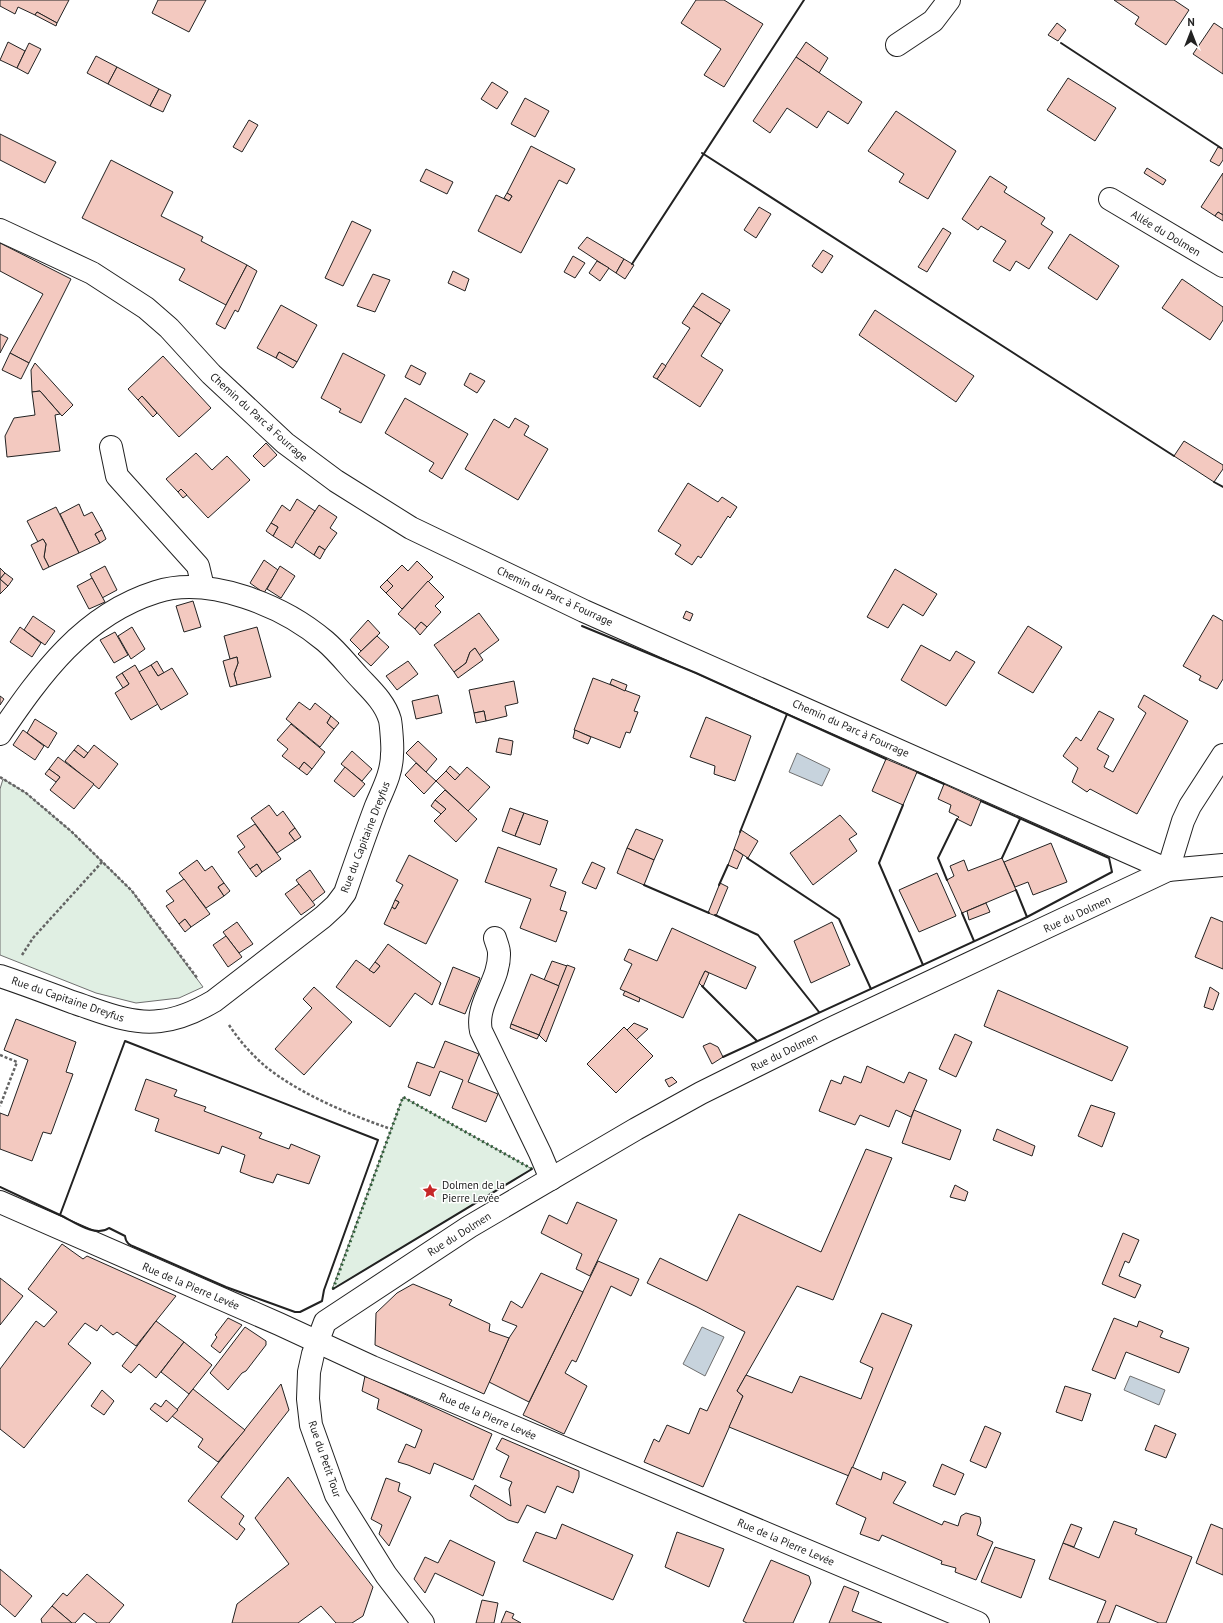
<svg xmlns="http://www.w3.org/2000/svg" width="1223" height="1623" font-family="'PT Sans',sans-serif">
<rect width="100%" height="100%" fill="#fff"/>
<g fill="#e0efe3" stroke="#6f6f6f">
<polygon points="3,779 26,793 72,832 132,891 203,987 179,998 136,1003 96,993 0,955 0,789"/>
<polygon points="403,1097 532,1169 333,1289 333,1287"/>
</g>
<g fill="#c7d3dd" stroke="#6f6f6f">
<polygon points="797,753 830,769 822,786 789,772"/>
<polygon points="702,1327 724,1337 705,1376 683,1364"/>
<polygon points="1130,1376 1165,1390 1159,1405 1124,1390"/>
</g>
<g fill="#f3c9c0" stroke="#222">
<polygon points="0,0 69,0 57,23 37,12 35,15 18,7 15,14 0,6"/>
<polygon points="158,0 206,0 189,32 152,13"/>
<polygon points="696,0 724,0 763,24 724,87 704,75 721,49 681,23"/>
<polygon points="1114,0 1174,0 1189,10 1166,45 1135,24 1139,17"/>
<polygon points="37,12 57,23 56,26 35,15"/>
<polygon points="1057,23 1066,30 1058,41 1048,35"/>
<polygon points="1214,23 1223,29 1223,74 1193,54"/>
<polygon points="8,42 25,51 17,68 0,60"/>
<polygon points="806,42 828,58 819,73 796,57"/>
<polygon points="29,43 41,49 28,74 17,68"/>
<polygon points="96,56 117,67 108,84 87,73"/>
<polygon points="796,57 862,102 848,124 828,111 817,128 787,108 770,133 753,121"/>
<polygon points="117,67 159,89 150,106 108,84"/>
<polygon points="1068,78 1116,108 1095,141 1047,110"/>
<polygon points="492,82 508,92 497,109 481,99"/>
<polygon points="159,89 171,95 163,112 150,106"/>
<polygon points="525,98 549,111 535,137 511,124"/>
<polygon points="896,111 956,151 928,199 899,182 904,174 868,151"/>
<polygon points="249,120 258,125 242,152 233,147"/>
<polygon points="0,134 56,162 45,183 0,160"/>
<polygon points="531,146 575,169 567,184 559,180 521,253 478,231 496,195 509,201 512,196 507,193"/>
<polygon points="1218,147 1223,149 1223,160 1219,166 1210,161"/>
<polygon points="111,160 173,192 161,216 203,237 201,241 247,265 226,305 179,280 185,269 82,218"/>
<polygon points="1147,168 1166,180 1163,185 1144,173"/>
<polygon points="426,169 453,182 447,194 420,181"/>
<polygon points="1223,173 1223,215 1218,212 1215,216 1201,207"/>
<polygon points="990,176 1007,187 1004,192 1045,218 1041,224 1053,232 1029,269 1016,261 1010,271 993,261 1006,241 981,226 978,230 962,219"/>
<polygon points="507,193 512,196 509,201 504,198"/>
<polygon points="759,207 771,214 756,238 744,230"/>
<polygon points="1218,212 1223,215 1223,221 1215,216"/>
<polygon points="352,221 371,230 343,286 325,278"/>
<polygon points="943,228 951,233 927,272 918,267"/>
<polygon points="1070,234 1119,266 1097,300 1048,268"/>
<polygon points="587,237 624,259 616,273 578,248"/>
<polygon points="0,243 71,279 29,363 10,353 43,294 0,271"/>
<polygon points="823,250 833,256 822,273 812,266"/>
<polygon points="573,256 585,263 575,278 564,272"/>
<polygon points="624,259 634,265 625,279 616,273"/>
<polygon points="597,261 609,268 600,281 589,273"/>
<polygon points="247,265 257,271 238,312 235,310 225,329 216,324"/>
<polygon points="453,271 469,279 465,291 448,283"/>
<polygon points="373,274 390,280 375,312 357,306"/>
<polygon points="1182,279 1223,307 1223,320 1210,340 1162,308"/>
<polygon points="702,293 730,310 721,324 693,306"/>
<polygon points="281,305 317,325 297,362 279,352 276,358 257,348"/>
<polygon points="693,306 721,324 701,356 723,370 700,407 657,379 690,328 682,323"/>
<polygon points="875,310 974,376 956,402 859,335"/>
<polygon points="0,334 8,338 0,353"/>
<polygon points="279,352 297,362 293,368 276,358"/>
<polygon points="10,353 29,363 21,379 2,370"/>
<polygon points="343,353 385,375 361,423 339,412 341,409 321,398"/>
<polygon points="163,356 211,408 179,437 142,396 138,400 128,389"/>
<polygon points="35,363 73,405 62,416 40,391 32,392 31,370"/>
<polygon points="662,363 666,366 657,379 653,377"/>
<polygon points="411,365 426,373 420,385 405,377"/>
<polygon points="470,373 485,381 477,393 464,385"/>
<polygon points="40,391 60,414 55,415 60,451 7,457 5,436 14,418 35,415 32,392"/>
<polygon points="142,396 157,413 153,417 138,400"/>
<polygon points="405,398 468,434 442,479 429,471 434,463 385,433"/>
<polygon points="515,418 529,426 524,435 548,449 518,500 465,469 494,419 509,428"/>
<polygon points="1184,441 1223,465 1223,469 1214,482 1174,456"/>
<polygon points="266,443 277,455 264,467 253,456"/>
<polygon points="196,453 212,470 227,456 250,480 208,518 181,489 178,492 166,479"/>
<polygon points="688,483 718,502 722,497 737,507 730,518 728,516 701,558 698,556 692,565 675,554 681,545 658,531"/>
<polygon points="181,489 187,495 183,498 178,492"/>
<polygon points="297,499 315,511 292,548 273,536 278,527 271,523 282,505 290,511"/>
<polygon points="79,504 84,516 92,512 102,530 95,534 100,543 79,553 60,514"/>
<polygon points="319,505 337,517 330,528 337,533 325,550 319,546 314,555 295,542"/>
<polygon points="56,507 79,553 49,567 44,557 46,544 43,539 38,542 27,521"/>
<polygon points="271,523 278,527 273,536 266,531"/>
<polygon points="102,530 106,539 100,543 95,534"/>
<polygon points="43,539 46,544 44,557 49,567 43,570 31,545"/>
<polygon points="319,546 325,550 320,559 314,555"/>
<polygon points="264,560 278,570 264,593 250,583"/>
<polygon points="417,561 433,577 402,609 386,593 393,586 387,580 402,565 408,571"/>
<polygon points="105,566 117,590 102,598 90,574"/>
<polygon points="280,566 295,576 281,598 267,589"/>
<polygon points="0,568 5,573 0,579 8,586 0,594"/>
<polygon points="895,569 937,594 923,616 903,604 888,628 867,617"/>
<polygon points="5,573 13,579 8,586 0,579"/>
<polygon points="92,578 105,602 89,609 77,586"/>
<polygon points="387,580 393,586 386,593 380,587"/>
<polygon points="428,581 444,597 435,606 441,612 427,627 421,622 415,629 398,614"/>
<polygon points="193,601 201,627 184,632 176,606"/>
<polygon points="686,611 693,614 690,621 683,618"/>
<polygon points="479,613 499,640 479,655 475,648 470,652 466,663 454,672 434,645"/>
<polygon points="1213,615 1223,621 1223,679 1217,689 1199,680 1201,676 1183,666"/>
<polygon points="33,616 55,631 45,645 24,630"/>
<polygon points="368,620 380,633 361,651 350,640"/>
<polygon points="421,622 427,627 420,635 415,629"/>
<polygon points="1028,626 1062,647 1033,693 998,673"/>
<polygon points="20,627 41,643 32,657 10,642"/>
<polygon points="132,627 145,649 131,659 118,636"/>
<polygon points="257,627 271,677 237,685 234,674 238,663 237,657 230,659 224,636"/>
<polygon points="115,632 128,655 114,663 100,640"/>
<polygon points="377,636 389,647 371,666 358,654"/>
<polygon points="921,645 950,661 956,651 975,662 946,706 901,680"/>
<polygon points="475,648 483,660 458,678 454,672 466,663 470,652"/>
<polygon points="237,657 238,663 234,674 237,685 230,687 223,661"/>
<polygon points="157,661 164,673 158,676 151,665"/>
<polygon points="408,661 418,674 397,690 386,676"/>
<polygon points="135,665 158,704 131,720 115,693 129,684 122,673"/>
<polygon points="151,665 158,676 172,668 188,694 161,710 139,672"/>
<polygon points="122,673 129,684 123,688 116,677"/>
<polygon points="593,678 640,696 634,711 638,712 630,733 626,732 620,748 574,730"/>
<polygon points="612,679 627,685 625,691 610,684"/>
<polygon points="514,681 518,703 505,706 507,716 486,721 484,711 474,713 469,690"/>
<polygon points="438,695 442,713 416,719 412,701"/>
<polygon points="1144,695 1188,721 1137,814 1090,789 1087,792 1072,782 1078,768 1063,756 1076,737 1081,741 1099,711 1114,719 1097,749 1109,756 1104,767 1113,772 1146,713 1138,707"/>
<polygon points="0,696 4,699 0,705"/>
<polygon points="299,702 310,710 315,703 331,716 327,723 334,729 320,747 286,719"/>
<polygon points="484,711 486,721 476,723 474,713"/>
<polygon points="331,716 339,723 334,729 327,723"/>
<polygon points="706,717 751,736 735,781 714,774 715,766 690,757"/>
<polygon points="35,719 57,733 48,748 27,733"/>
<polygon points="291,724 325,752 312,769 304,762 299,769 282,756 288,749 277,740"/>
<polygon points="23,730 44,746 35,760 13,745"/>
<polygon points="575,730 591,737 588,744 573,738"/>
<polygon points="499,738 513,741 511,755 496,752"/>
<polygon points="418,741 437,759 426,772 406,753"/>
<polygon points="78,745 88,753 84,758 74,750"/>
<polygon points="94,745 118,764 99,789 65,761 74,750 84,758"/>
<polygon points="352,751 372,769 362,781 341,764"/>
<polygon points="58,757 94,784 74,809 50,790 60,777 49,769"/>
<polygon points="886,759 917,772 903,805 872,791"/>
<polygon points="304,762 312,769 307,775 299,769"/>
<polygon points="416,763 436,781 424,794 405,775"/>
<polygon points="450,766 460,775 455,780 446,771"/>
<polygon points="345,767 365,784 354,797 334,781"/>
<polygon points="467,767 490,787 468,811 436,781 446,771 455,780"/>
<polygon points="49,769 60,777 56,782 45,774"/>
<polygon points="944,784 981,801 971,826 957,819 959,817 949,812 951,805 938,799"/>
<polygon points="445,790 477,819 456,842 434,821 446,809 435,800"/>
<polygon points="435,800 446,809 441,814 431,806"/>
<polygon points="269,805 277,816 283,811 295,828 289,833 295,841 277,853 251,818"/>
<polygon points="510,808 524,813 515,836 502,831"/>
<polygon points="524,813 548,821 540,845 515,836"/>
<polygon points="840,815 857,834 849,839 857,851 813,885 790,853"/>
<polygon points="255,824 281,859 262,872 257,864 250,869 238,852 245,847 237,836"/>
<polygon points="295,828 301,837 295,841 289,833"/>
<polygon points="636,829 663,840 654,860 627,848"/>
<polygon points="741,830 758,841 748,858 734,849"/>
<polygon points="1051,843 1067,882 1033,895 1028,882 1015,887 1004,862"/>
<polygon points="498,847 557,869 550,886 566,892 560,910 567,912 556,942 520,928 531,899 485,882"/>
<polygon points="627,848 654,860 644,885 617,873"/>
<polygon points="734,849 743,855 737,869 728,865"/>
<polygon points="409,855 458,880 426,944 384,924 392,907 395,909 399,902 395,900 403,885 396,881"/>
<polygon points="1002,858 1016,890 962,913 947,880 954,876 950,866 964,860 968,871"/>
<polygon points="197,860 205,871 212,866 224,883 218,887 224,896 206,908 179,873"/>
<polygon points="592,862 605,868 596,889 582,883"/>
<polygon points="257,864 262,872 256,877 250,869"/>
<polygon points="310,870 325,892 312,902 296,880"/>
<polygon points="937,873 956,916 919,932 899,890"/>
<polygon points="184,879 210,914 191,927 185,919 179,924 166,906 174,901 166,891"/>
<polygon points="224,883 230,891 224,896 218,887"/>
<polygon points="720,883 728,887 716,916 708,913"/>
<polygon points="299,884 315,905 301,915 285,894"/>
<polygon points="395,900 399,902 395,909 392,907"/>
<polygon points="986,903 990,912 969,920 967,911"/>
<polygon points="1211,917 1223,922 1223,969 1195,957"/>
<polygon points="185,919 191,927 185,932 179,924"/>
<polygon points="237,922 253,944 239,953 223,932"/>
<polygon points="832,922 850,965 811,983 794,941"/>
<polygon points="672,928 756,967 746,989 705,971 683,1018 620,989 632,964 624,960 629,949 657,961"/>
<polygon points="226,936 242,957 228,967 213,945"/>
<polygon points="388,944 441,983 432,1005 415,993 390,1027 336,987 356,960 374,973 380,966 375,962"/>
<polygon points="552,961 567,966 559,986 544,980"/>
<polygon points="375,962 380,966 374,973 369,970"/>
<polygon points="567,965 575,968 546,1042 539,1035"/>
<polygon points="453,967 480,978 465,1014 439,1004"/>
<polygon points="705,971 709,973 703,987 699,983"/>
<polygon points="531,974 559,986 539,1035 511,1024"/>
<polygon points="314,987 352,1022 304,1075 275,1049 312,1008 303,999"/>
<polygon points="1210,987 1219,993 1213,1010 1204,1007"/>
<polygon points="998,990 1128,1047 1112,1081 984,1026"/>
<polygon points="625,991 640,998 639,1002 623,995"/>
<polygon points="16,1019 76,1042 66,1072 73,1074 51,1134 43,1132 32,1161 0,1149 0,1113 8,1116 28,1060 4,1050"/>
<polygon points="634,1023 648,1029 636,1040 627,1030"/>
<polygon points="511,1024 539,1035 537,1039 510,1028"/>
<polygon points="624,1027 653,1056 616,1093 587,1064"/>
<polygon points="955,1034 972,1042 956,1077 939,1069"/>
<polygon points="445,1041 479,1054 468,1082 498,1094 486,1122 452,1108 463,1080 440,1071 430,1096 408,1087 417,1062 434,1068"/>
<polygon points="710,1043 718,1047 723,1057 712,1064 703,1046"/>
<polygon points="867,1066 904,1083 909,1072 927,1080 911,1117 896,1110 889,1127 860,1115 855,1125 819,1111 831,1080 841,1084 844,1076 861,1083"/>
<polygon points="672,1077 677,1082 669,1087 665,1080"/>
<polygon points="146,1079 177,1090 174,1096 206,1107 204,1111 262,1133 259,1138 289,1149 291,1144 320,1156 309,1184 277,1174 273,1183 253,1177 240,1172 245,1155 222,1146 219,1154 155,1131 159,1119 135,1110"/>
<polygon points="1091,1105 1115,1113 1102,1147 1078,1136"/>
<polygon points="914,1110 961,1130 950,1160 902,1143"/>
<polygon points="997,1129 1035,1146 1032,1156 993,1140"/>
<polygon points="866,1149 892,1158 833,1300 797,1286 737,1391 743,1396 703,1487 644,1462 654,1439 659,1442 667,1425 689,1434 700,1408 707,1411 745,1332 697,1307 647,1283 660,1258 707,1281 739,1214 821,1252"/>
<polygon points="955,1185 968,1192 965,1201 950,1197"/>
<polygon points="577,1202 617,1220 590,1276 576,1269 582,1254 541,1233 549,1215 567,1224"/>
<polygon points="1123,1233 1139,1240 1129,1263 1125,1261 1119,1276 1141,1285 1135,1298 1102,1284"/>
<polygon points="62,1244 83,1259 87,1256 176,1296 136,1346 117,1332 113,1335 101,1325 97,1331 85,1323 68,1344 91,1363 24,1448 0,1429 0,1369 36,1321 44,1327 57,1312 28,1289"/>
<polygon points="598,1261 639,1279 631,1296 611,1286 576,1362 572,1360 565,1373 587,1386 564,1434 523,1415"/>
<polygon points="541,1273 583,1292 529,1402 489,1382 509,1338 517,1326 502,1320 511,1301 522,1308"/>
<polygon points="0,1278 23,1296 0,1325"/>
<polygon points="413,1284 452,1300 449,1305 490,1324 489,1331 509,1338 484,1394 375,1345 376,1313 397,1293"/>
<polygon points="882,1313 912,1325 849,1476 729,1427 743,1396 737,1391 746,1375 792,1393 800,1376 861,1399 873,1368 860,1362"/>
<polygon points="228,1318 242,1325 220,1353 211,1346 217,1337 215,1335"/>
<polygon points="1114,1318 1137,1327 1139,1321 1163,1331 1160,1337 1189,1348 1179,1373 1126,1352 1115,1379 1092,1370"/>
<polygon points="156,1321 184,1342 156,1378 139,1364 131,1373 122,1366"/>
<polygon points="245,1327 266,1341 266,1345 246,1371 242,1373 228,1390 210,1373"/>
<polygon points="184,1342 212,1365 189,1394 161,1372"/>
<polygon points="365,1376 492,1434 473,1480 434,1463 430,1474 408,1465 398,1462 406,1444 415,1448 422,1430 377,1409 379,1399 362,1391"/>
<polygon points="281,1384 289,1410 221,1497 244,1516 239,1524 245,1529 237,1540 188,1501"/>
<polygon points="1065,1386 1091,1394 1082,1421 1056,1412"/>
<polygon points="193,1389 245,1430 218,1462 198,1447 203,1439 172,1416"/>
<polygon points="102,1390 114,1401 104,1415 91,1406"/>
<polygon points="166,1400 178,1410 167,1422 150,1409 155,1403 161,1407"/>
<polygon points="1155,1425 1176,1434 1166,1458 1145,1450"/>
<polygon points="985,1426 1001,1433 986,1468 970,1461"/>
<polygon points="502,1438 579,1471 579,1477 573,1493 557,1486 545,1513 527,1505 518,1523 508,1520 470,1496 475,1485 511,1506 509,1489 512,1482 500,1477 509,1456 496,1449"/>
<polygon points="942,1464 964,1474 955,1495 933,1486"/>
<polygon points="852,1467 881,1480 883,1472 906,1482 893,1503 942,1525 944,1521 958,1526 961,1516 966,1513 980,1517 981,1523 977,1535 993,1542 976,1580 955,1572 956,1568 941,1564 942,1561 882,1535 879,1541 860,1534 866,1518 836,1504"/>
<polygon points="288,1477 373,1587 363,1616 352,1623 336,1623 321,1606 298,1623 232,1623 237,1604 289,1564 255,1518"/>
<polygon points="386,1478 400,1483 398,1491 411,1497 389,1546 379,1534 382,1525 371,1519"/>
<polygon points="1114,1521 1137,1529 1135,1534 1192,1557 1166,1623 1159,1623 1116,1605 1109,1623 1097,1623 1106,1601 1049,1579 1063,1543 1099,1558"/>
<polygon points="562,1524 633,1555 613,1600 523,1561 536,1532 556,1539"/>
<polygon points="1071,1524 1082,1528 1074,1547 1063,1543"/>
<polygon points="1211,1524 1223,1529 1223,1575 1196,1563"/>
<polygon points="677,1532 724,1549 709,1587 665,1567"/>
<polygon points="450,1540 495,1562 483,1596 435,1573 425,1593 414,1579 425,1557 438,1563"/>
<polygon points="995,1547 1035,1560 1021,1598 981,1582"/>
<polygon points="771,1560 809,1576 811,1583 793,1623 747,1623 743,1621"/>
<polygon points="0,1569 32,1596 15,1617 0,1604"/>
<polygon points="87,1574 124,1605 109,1623 97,1623 84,1613 75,1623 72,1623 52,1606 63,1593 67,1596"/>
<polygon points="844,1586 859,1592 852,1611 882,1623 829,1623"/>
<polygon points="482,1600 498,1603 494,1623 476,1623"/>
<polygon points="52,1606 72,1623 42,1623 41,1619"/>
<polygon points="506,1611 514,1614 512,1618 521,1623 501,1623"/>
</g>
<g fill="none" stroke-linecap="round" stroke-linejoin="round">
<defs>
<g id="minor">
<polyline points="897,45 933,21 949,0"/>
<polyline points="1110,199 1223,266"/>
<polyline points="0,230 92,273 146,308 169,328 211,374 285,443 336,481 411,528 584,611 1168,870"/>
<polyline points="111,447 117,476 198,566 203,587"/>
<path d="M0,734C41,674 83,615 156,592C209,575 284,606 325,641C337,651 347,664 358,676C370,689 385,702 390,720C391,725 393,748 392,754C392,773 383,789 376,806C365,835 355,864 345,893L336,905L323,917L214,1001C197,1011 180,1019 160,1021C130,1025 100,1011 72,1002C48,993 24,984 0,976"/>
<polyline points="1168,870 1183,821 1190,806 1223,755"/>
<path d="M495,938C496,942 499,948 499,953C500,981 475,1004 481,1031L540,1153L551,1179"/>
<polyline points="0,1202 279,1324 372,1367 978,1623"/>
<polyline points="423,1623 386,1575 336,1495 311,1425 308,1399 309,1372 313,1354 325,1322 469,1227 636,1129 701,1093 828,1030 1168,870 1223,865"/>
</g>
</defs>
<use href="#minor" stroke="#222" stroke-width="24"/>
<g stroke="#646464" stroke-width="2.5" stroke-dasharray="3 2" stroke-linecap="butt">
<polyline points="0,777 26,793 72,832 132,891 198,979"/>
<polyline points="22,955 33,938 102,862"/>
<path d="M229,1025C239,1040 251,1054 265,1066C298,1093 348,1114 388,1128"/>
<polyline points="0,1055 17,1062 0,1106"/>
</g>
<use href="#minor" stroke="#fff" stroke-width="22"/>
<polyline stroke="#2f5e38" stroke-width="3" stroke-dasharray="2 3" stroke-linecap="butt" points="333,1289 403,1097 532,1169"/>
<g stroke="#222" stroke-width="2">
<polyline points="1061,43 1221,148"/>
<polyline points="702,153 1174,456"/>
<polyline points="632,264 804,0"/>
<polyline points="1214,482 1223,487"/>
<polyline points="582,626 696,673 886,759"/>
<polyline points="917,772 944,784"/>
<polyline points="903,805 879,863 923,965"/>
<polyline points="740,832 787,714"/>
<polyline points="747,858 839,919 871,989"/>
<polyline points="1002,858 1020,819"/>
<polyline points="947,880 938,858 957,819"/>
<polyline points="644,885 709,913"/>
<polyline points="719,885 728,865"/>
<polyline points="1016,890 1027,917"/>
<polyline points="962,913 974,941"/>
<polyline points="715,915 758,935 819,1012"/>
<polyline points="702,986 757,1041"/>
<polyline points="723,1057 1027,917 1112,872 1109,858 981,801"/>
<path d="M0,1187L60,1215L125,1041L378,1140L324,1290L322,1301L300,1312H295L226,1287L137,1248C130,1245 126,1244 125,1236L109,1228C95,1238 73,1221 60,1215"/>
<polyline points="333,1289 532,1169"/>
</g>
</g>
<defs>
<symbol id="sight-bare" viewBox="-9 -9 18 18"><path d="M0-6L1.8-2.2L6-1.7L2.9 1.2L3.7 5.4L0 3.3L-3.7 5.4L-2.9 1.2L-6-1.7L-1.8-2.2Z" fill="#c62828" stroke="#fff" stroke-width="2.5" paint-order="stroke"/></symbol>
</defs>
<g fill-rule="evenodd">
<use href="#sight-bare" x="419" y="1180" width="22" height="22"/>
</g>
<g text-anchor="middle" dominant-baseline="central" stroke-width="3" stroke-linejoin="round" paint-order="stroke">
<g font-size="11" fill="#222" stroke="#fff">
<text transform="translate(1166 233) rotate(31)">Allée du Dolmen</text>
<text transform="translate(259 417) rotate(42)">Chemin du Parc à Fourrage</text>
<text transform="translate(555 596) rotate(25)">Chemin du Parc à Fourrage</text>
<text transform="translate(851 728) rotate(24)">Chemin du Parc à Fourrage</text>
<text transform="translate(365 837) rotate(-69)">Rue du Capitaine Dreyfus</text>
<text transform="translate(1077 914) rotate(-25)">Rue du Dolmen</text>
<text transform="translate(68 999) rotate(19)">Rue du Capitaine Dreyfus</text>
<text transform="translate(784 1052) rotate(-26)">Rue du Dolmen</text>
<text transform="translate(459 1234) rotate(-32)">Rue du Dolmen</text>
<text transform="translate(191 1286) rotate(23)">Rue de la Pierre Levée</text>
<text transform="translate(488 1416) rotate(23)">Rue de la Pierre Levée</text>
<text transform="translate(325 1459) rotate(71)">Rue du Petit Tour</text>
<text transform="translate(786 1542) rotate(23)">Rue de la Pierre Levée</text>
</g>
<g font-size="11" fill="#222" stroke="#fff" text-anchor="start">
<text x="442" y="1185">Dolmen de la<tspan x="442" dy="13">Pierre Levée</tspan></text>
</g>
</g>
<g transform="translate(1191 32)" stroke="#ffffff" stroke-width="3" paint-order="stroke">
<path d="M0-3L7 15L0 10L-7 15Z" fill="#222222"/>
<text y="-6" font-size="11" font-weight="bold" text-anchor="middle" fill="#222222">N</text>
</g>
</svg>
